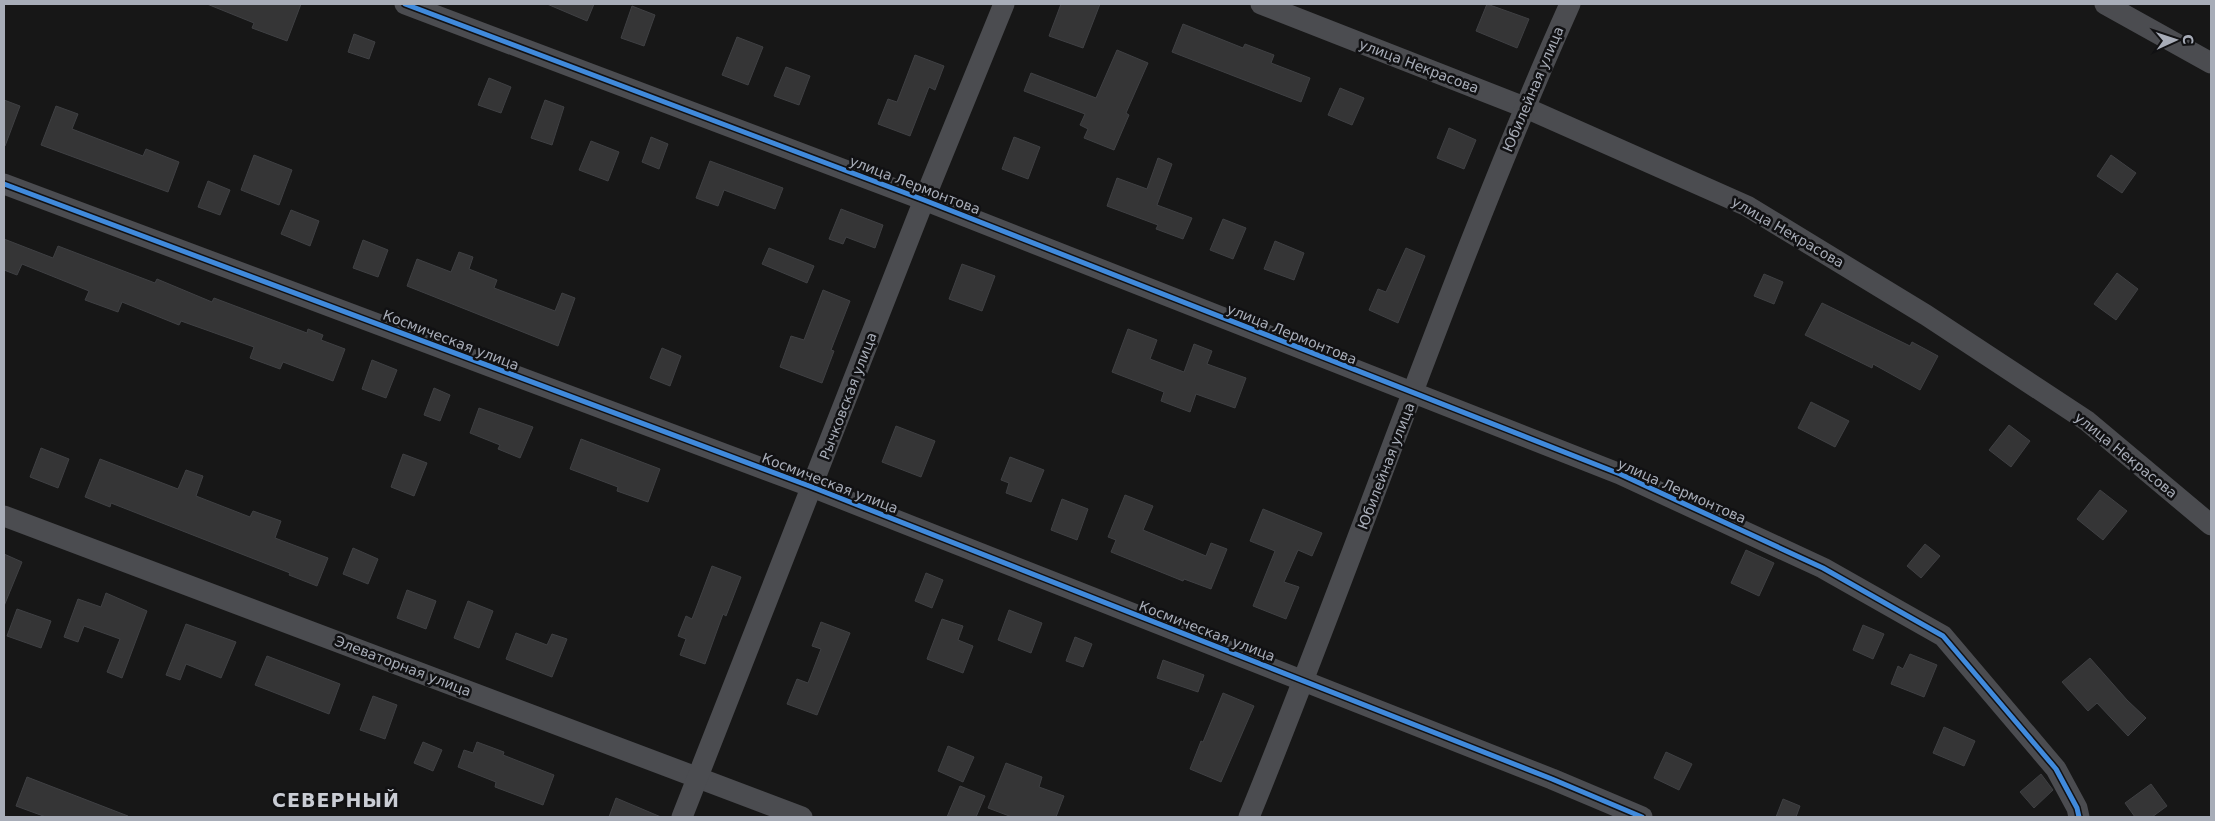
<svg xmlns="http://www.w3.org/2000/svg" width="2215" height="821" font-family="'DejaVu Sans',sans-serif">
<rect width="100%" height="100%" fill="#171717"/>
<g fill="#353536" stroke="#3f4043">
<polygon points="207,4 301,4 287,41 252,28 254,23"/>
<polygon points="547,4 594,4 587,21"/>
<polygon points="1061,4 1100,4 1083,48 1049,36"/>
<polygon points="1487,4 1529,19 1517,48 1476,31"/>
<polygon points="632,6 655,15 644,46 621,38"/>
<polygon points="1183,24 1243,48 1245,44 1274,55 1271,63 1310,78 1301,102 1172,52"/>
<polygon points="354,34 375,42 369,59 348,52"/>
<polygon points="737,37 763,47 748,85 722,75"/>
<polygon points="1117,50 1148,63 1126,113 1129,115 1114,150 1084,138 1088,129 1080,125 1085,114 1024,91 1031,73 1096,98"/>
<polygon points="915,55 944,66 935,90 929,87 910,136 878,124 888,99 897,102"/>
<polygon points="786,67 810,76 799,105 774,96"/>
<polygon points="489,78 511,87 501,113 478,105"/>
<polygon points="1340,88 1364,98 1352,125 1328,115"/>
<polygon points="4,100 20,106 5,146 4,146"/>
<polygon points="545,100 564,107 552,145 531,138"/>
<polygon points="56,106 78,114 72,129 143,156 146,149 179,162 168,192 41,145"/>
<polygon points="1449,128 1476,140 1464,169 1437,158"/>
<polygon points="651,137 668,144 659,169 642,162"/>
<polygon points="1014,137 1040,147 1028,179 1002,169"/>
<polygon points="591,141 619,152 608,181 579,170"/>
<polygon points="254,155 292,170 279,205 241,190"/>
<polygon points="2111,155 2136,173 2122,193 2097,176"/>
<polygon points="1158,158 1172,164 1157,205 1192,218 1183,239 1156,229 1158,225 1107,206 1117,178 1147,189"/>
<polygon points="710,161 783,188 775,209 724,190 718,206 696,198"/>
<polygon points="208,181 230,190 220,215 198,207"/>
<polygon points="841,209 883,225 875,248 846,237 843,244 829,239"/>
<polygon points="291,210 319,221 310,246 281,234"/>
<polygon points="1223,219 1246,228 1233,259 1210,250"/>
<polygon points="4,239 53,258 58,246 155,283 157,279 212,302 214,298 307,333 308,329 323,335 321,340 345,349 333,381 283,362 280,369 250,358 254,347 181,321 179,325 122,302 118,312 85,300 89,291 22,264 17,275 4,270"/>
<polygon points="363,240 388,250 378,277 353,268"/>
<polygon points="1275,241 1304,253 1294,280 1264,269"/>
<polygon points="769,248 814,266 807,283 762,264"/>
<polygon points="1406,248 1425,256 1398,323 1369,310 1378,289 1386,292"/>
<polygon points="459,252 473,257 469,269 497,280 494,288 555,311 562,293 575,298 558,346 407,286 417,259 451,272"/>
<polygon points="962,264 995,276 982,311 949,299"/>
<polygon points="2117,273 2138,289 2116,320 2094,304"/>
<polygon points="1764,274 1783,282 1774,304 1754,296"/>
<polygon points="823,290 850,301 831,350 834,351 822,383 780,367 791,336 804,340"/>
<polygon points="1822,303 1910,346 1912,342 1938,356 1920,390 1873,364 1872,368 1805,335"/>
<polygon points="1128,329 1157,340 1150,359 1184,372 1194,344 1212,351 1207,364 1246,378 1235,408 1196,394 1190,412 1161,401 1164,392 1112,372"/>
<polygon points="662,348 681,356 670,386 650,378"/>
<polygon points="372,360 397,370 386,398 362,389"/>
<polygon points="434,388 450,395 440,421 424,415"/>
<polygon points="1811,402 1849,421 1835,447 1798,428"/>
<polygon points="479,408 533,427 520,458 498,449 500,445 470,433"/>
<polygon points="2009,425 2030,441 2011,467 1989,450"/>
<polygon points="896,426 935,441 921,477 882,462"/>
<polygon points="581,439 660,469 648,502 617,491 618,487 570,469"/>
<polygon points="41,448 69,459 58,488 30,477"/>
<polygon points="403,454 427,463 414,496 391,487"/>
<polygon points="1010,457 1044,470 1031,502 1006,493 1009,483 1001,480"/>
<polygon points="100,459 178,489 186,470 203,476 196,496 250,517 253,511 281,521 275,538 328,558 317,586 289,575 290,573 111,503 110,507 85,497"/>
<polygon points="2100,490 2127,511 2103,540 2077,519"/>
<polygon points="1125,495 1153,506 1143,530 1206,556 1211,543 1227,549 1211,589 1184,579 1183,581 1111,552 1116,540 1108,537"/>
<polygon points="1062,499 1088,509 1077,540 1051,530"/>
<polygon points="1263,509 1322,533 1312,556 1298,550 1284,582 1299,587 1286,619 1253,606 1275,551 1250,541"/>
<polygon points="1925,544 1940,556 1921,578 1907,566"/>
<polygon points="353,548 378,559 368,584 343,574"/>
<polygon points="1746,550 1774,563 1759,596 1731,583"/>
<polygon points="4,554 22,562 4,606"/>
<polygon points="712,566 741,577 726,616 723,614 705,664 680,655 686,639 678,636 686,616 692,619"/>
<polygon points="926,573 943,580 932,608 915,601"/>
<polygon points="407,590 436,601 426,629 397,618"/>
<polygon points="106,593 147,611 122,678 107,672 120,639 84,626 78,642 64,637 78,599 101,607"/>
<polygon points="468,601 493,611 479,648 454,638"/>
<polygon points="17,609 51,621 41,648 7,636"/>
<polygon points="1009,610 1042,623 1031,653 998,640"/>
<polygon points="942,619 963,626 958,640 973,646 963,673 927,659"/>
<polygon points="821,622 850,633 817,715 787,704 797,679 808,683 821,649 812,646"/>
<polygon points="186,624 236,642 221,678 186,664 180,680 166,675"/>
<polygon points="1863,625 1884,634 1873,659 1853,650"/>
<polygon points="516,633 547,645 552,634 567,639 552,677 506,659"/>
<polygon points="1075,637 1092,644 1083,667 1066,661"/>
<polygon points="1910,654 1937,665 1924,697 1891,684 1898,666 1903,669"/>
<polygon points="267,656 340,684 329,714 255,685"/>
<polygon points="2090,658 2127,700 2146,718 2128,736 2097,703 2088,711 2062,682"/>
<polygon points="1163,660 1204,675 1198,692 1157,678"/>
<polygon points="1223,693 1254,706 1221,782 1190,769 1201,741 1203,742"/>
<polygon points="373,696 397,705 385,739 360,730"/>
<polygon points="1944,727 1975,741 1964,766 1933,753"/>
<polygon points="423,742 442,750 433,771 414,763"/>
<polygon points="477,742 504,752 503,755 554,775 543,805 495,787 496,782 458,767 464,750 473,753"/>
<polygon points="948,746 974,757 963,782 938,771"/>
<polygon points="1666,752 1692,764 1679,790 1654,778"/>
<polygon points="1006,763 1042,777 1039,787 1064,796 1056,817 1012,817 988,808"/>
<polygon points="2041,774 2053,790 2034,808 2020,792"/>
<polygon points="27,777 128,816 128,817 46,817 16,806"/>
<polygon points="2151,784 2167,806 2152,817 2135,817 2125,803"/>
<polygon points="960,786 985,796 976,817 947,817"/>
<polygon points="616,798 661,817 609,817"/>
<polygon points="1783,799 1800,806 1796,817 1776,817"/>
</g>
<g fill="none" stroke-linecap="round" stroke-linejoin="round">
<g stroke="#4b4c50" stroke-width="21">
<polyline points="405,4 924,200 1620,474 1823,568 1943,636 2056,769 2077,808 2079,817"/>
<polyline points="1261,4 1524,107 1747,206 1926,315 2087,421 2211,525"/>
<polyline points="2105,4 2211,63"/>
<polyline points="4,184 812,487 1552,779 1642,817"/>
<polyline points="4,516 802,817"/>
<polyline points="682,817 924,200 1004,4"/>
<path d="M1249,817C1359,548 1451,270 1570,4"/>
</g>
<defs>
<g id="cycleway">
<polyline points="405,4 924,200 1620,474 1823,568 1943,636 2056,769 2077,808 2079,817"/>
<polyline points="4,184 812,487 1552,779 1642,817"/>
</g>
</defs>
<use href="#cycleway" stroke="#111113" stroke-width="8"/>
<use href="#cycleway" stroke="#408adc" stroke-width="5"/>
</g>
<g text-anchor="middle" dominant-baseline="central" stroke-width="5" stroke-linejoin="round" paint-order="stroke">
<g font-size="14" fill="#a8adb8" stroke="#111113">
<text transform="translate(1419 66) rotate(21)">улица Некрасова</text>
<text transform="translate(1533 89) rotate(-67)">Юбилейная улица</text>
<text transform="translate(915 185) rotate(21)">улица Лермонтова</text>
<text transform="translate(1788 232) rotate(30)">улица Некрасова</text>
<text transform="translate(1292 334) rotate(22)">улица Лермонтова</text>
<text transform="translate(451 340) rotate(21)">Космическая улица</text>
<text transform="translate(848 396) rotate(-69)">Рычковская улица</text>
<text transform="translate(2126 455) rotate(39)">улица Некрасова</text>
<text transform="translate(1386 466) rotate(-69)">Юбилейная улица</text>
<text transform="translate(830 483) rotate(21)">Космическая улица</text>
<text transform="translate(1682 491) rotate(24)">улица Лермонтова</text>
<text transform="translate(1207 631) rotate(21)">Космическая улица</text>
<text transform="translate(403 666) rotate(21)">Элеваторная улица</text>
</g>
<g font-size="19" font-weight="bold" letter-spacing="1" fill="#c9ccd4" stroke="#111113">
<text x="336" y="800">СЕВЕРНЫЙ</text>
</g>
</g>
<rect width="2215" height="821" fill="none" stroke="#a8adb8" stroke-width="10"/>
<g transform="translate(2175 40) rotate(87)" stroke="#111113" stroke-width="4" paint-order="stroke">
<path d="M0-4L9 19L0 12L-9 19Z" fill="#a8adb8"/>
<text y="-8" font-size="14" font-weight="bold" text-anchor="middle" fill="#a8adb8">С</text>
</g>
</svg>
